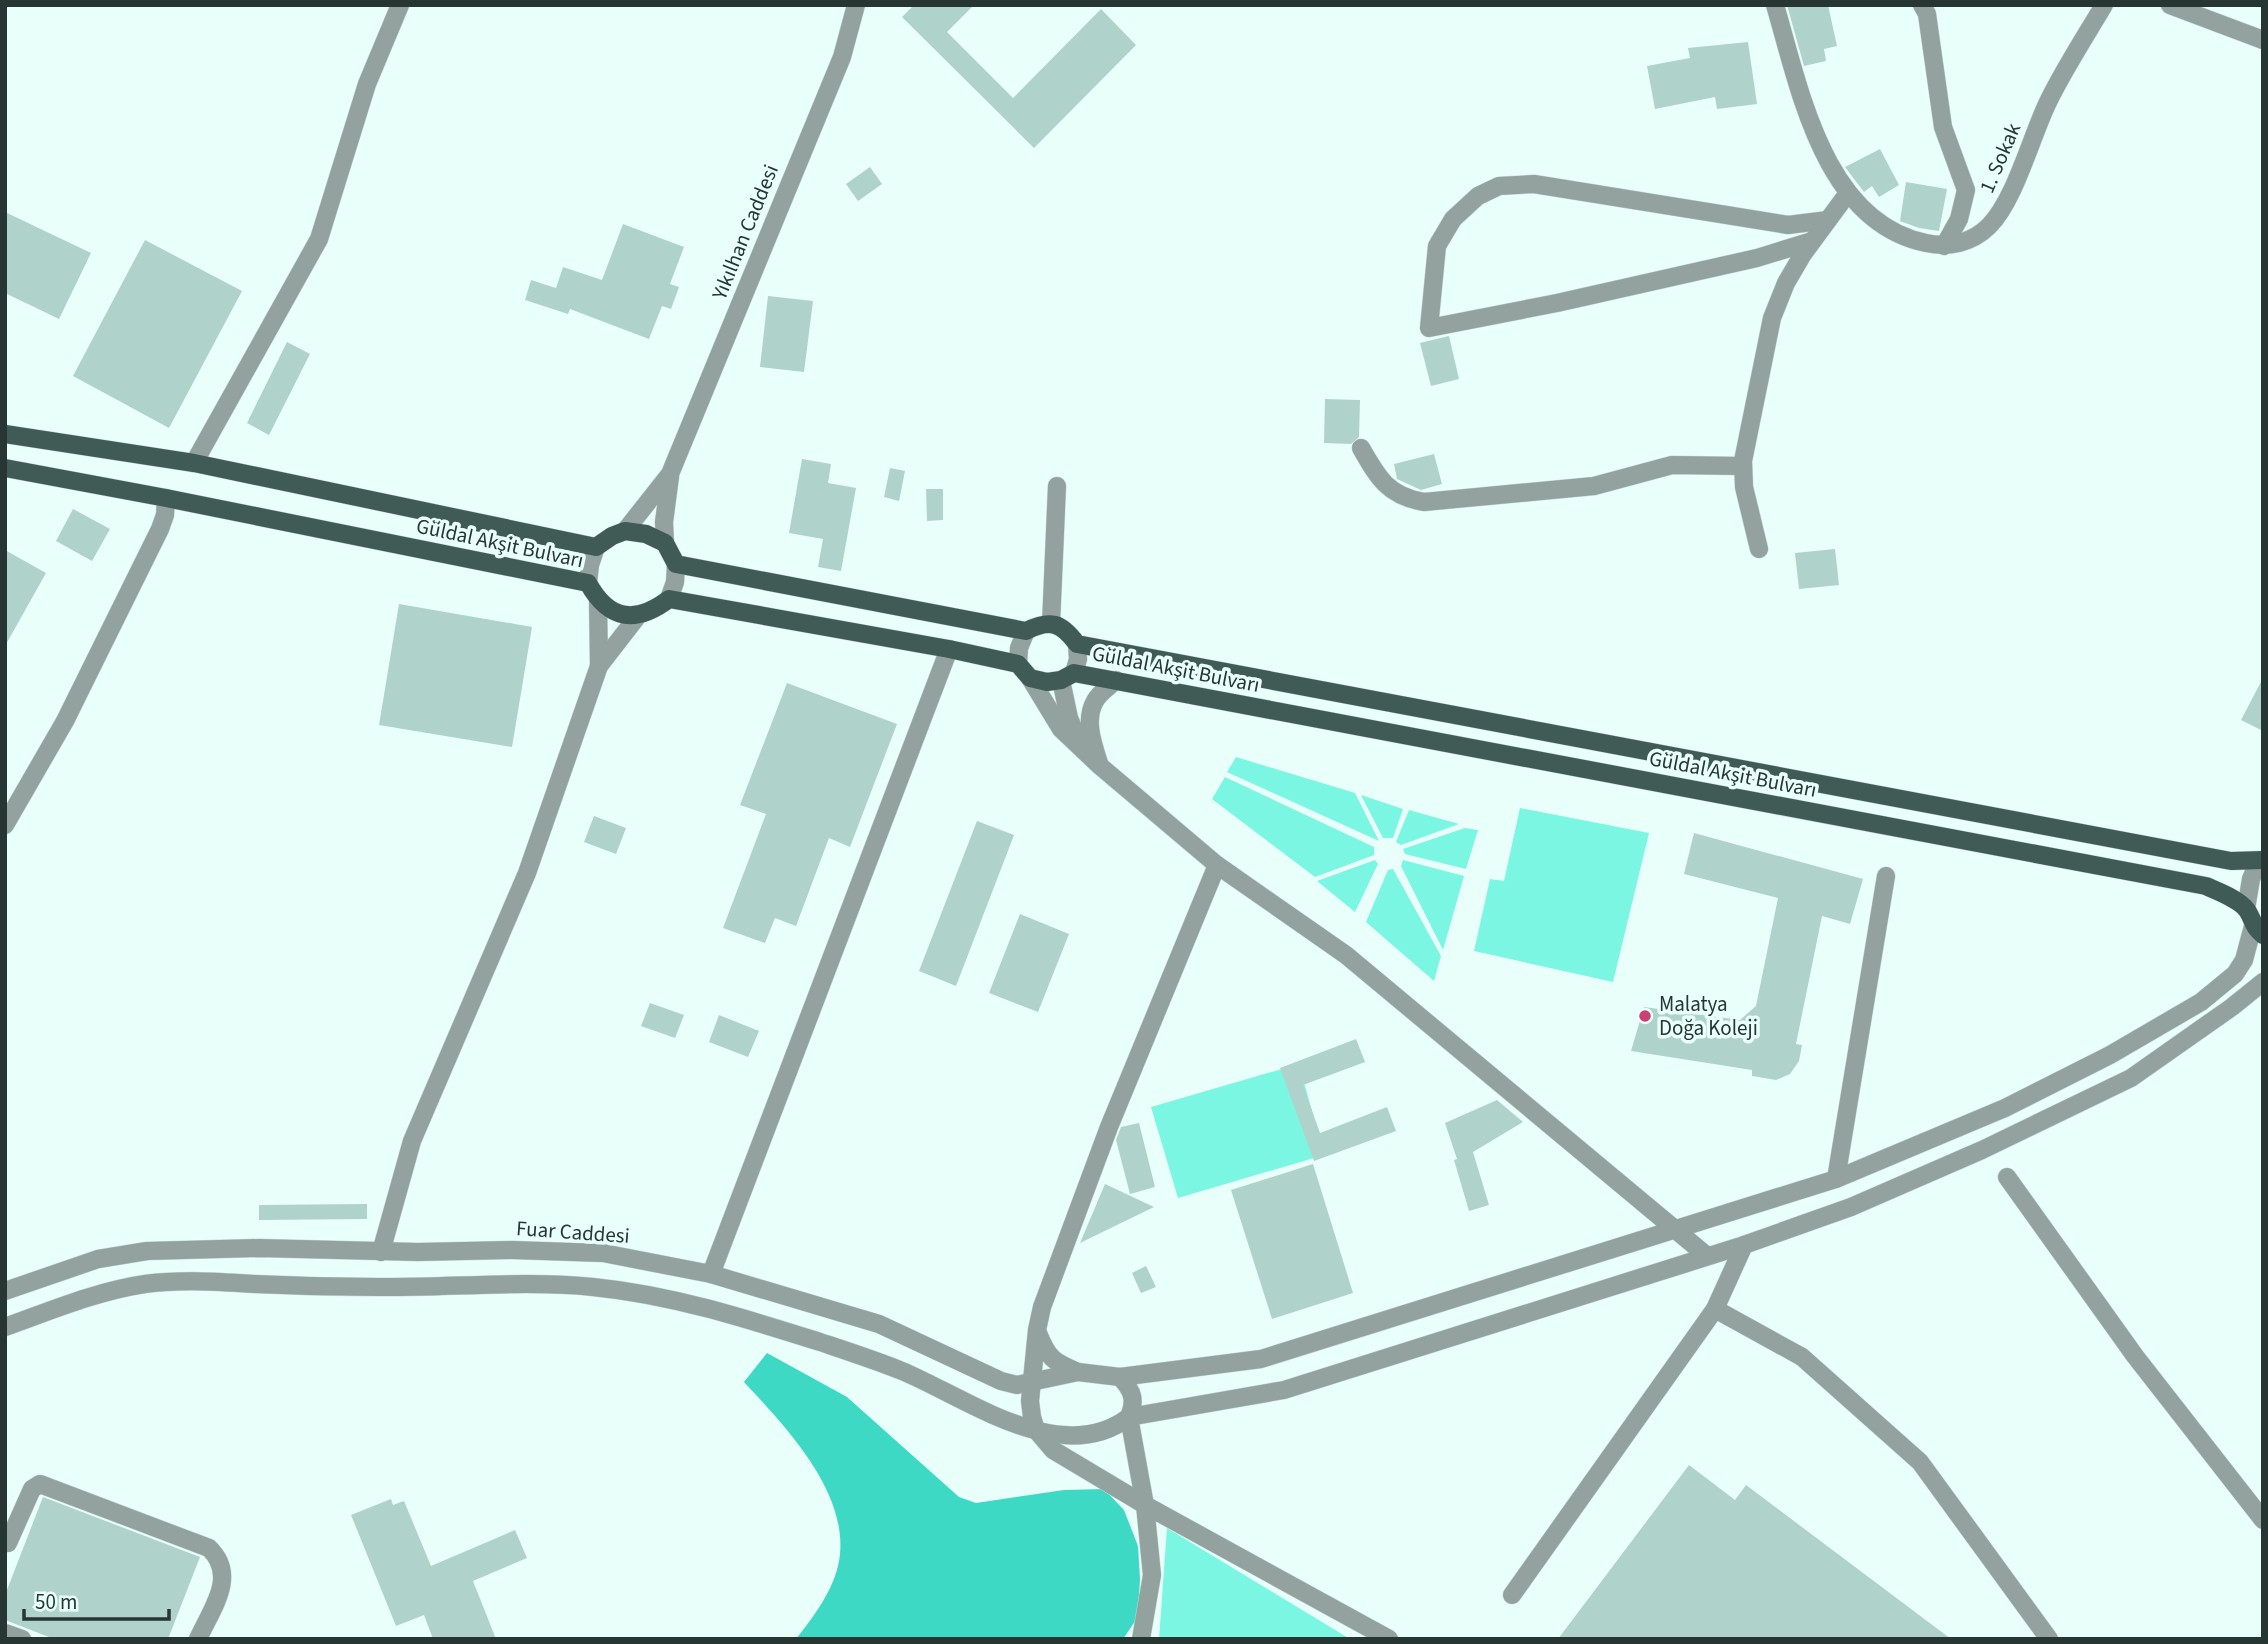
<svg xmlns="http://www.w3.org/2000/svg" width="2268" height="1644" font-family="'Source Sans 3',sans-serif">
<rect width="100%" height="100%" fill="#e9fffa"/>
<g fill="#7bf6e3">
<polygon points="1236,757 1355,793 1379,841 1227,772"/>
<polygon points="1225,777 1374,847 1374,855 1315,877 1212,799"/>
<polygon points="1361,795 1403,809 1393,838 1383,838"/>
<polygon points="1520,808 1649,833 1613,982 1474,951 1490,879 1504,881"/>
<polygon points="1409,810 1459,824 1401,845 1396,842"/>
<polygon points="1465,828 1478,830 1466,869 1405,854 1403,849"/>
<polygon points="1375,860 1378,864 1355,912 1317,881"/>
<polygon points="1403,860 1464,876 1443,950 1401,866"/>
<polygon points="1393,869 1441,956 1434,981 1366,922 1388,870"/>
<polygon points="1299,1064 1324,1155 1178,1198 1151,1107"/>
<polygon points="1167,1528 1350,1639 1159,1639"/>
</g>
<path fill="#3ed9c5" d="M767,1353L847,1397L959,1497L976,1503L1064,1490L1104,1489L1124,1510L1138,1546L1140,1579L1138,1617L1123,1639H796C815,1615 837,1586 840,1554C846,1489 785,1426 744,1382Z"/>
<g fill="#afd2cb">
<polygon points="914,5 974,5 947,32 1013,98 1101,9 1136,45 1034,148 902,17"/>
<polygon points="1787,5 1828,5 1837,46 1824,49 1826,61 1804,66"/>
<polygon points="1748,42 1757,104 1717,109 1715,97 1655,109 1647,66 1690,58 1688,48"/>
<polygon points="1880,149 1899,185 1879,197 1872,186 1864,192 1845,167"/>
<polygon points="870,167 882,184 858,201 846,184"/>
<polygon points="1906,182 1947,189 1939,231 1919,228 1900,221"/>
<polygon points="5,212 91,253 59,319 5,293"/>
<polygon points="623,224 684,247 670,284 679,287 671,309 662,306 649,339 570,309 568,314 525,300 531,280 556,288 563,267 602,280"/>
<polygon points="145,240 242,291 169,428 73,376"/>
<polygon points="768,296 813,301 804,372 760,367"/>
<polygon points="1449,336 1459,379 1431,386 1420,343"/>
<polygon points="287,342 310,354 269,435 247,423"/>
<polygon points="1325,399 1360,400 1359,437 1351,444 1324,443"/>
<polygon points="1434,454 1442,484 1421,490 1397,479 1394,464"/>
<polygon points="802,459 831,464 828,483 856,488 841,571 818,567 823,539 789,533"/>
<polygon points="890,468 905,471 899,501 884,497"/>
<polygon points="926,489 943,489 943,520 927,521"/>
<polygon points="73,509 110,529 92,561 56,541"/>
<polygon points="1835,549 1839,585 1799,589 1795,553"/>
<polygon points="5,550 46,573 5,646"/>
<polygon points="399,604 532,627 512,747 379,725"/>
<polygon points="2263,678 2263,731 2241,720"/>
<polygon points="787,683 897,724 850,847 829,838 796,926 775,918 765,943 723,928 766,814 740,805"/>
<polygon points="594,816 626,828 616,854 584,842"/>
<polygon points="977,821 1014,835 956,986 919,971"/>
<polygon points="1694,833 1863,879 1850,924 1822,916 1796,1044 1802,1045 1799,1061 1790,1074 1776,1080 1752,1076 1752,1070 1631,1051 1644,1007 1740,1020 1756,1006 1778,898 1684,874"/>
<polygon points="1020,914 1069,934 1038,1012 989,993"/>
<polygon points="650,1003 684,1015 675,1038 641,1026"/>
<polygon points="719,1015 759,1031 748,1057 709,1042"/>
<polygon points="1356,1039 1365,1062 1303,1085 1320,1133 1387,1107 1396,1131 1314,1161 1280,1068"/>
<polygon points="1497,1100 1523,1122 1473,1152 1489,1205 1469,1211 1454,1160 1457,1159 1445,1123"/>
<polygon points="1139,1123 1155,1187 1130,1194 1116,1140 1121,1127"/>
<polygon points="1313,1164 1353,1293 1272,1319 1231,1190"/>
<polygon points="1105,1184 1154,1207 1080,1243"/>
<polygon points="367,1204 367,1219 259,1220 259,1205"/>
<polygon points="1146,1266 1156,1287 1141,1293 1132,1273"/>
<polygon points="1689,1465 1735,1500 1746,1485 1951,1639 1558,1639"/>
<polygon points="43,1497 200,1557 168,1639 54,1639 5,1620 5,1595"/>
<polygon points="391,1499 393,1505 404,1501 431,1566 515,1530 527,1558 473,1581 496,1639 433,1639 424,1615 396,1626 351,1515"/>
</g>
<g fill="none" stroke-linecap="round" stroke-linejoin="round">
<defs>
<g id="minor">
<path d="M1775,5C1800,90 1824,222 1926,243C1949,248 1972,243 1989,226C2015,200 2031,137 2048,102C2064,69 2085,37 2104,5"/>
<polyline points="1922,5 1927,14 1943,127 1966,190 1959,219 1944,246"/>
<polyline points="2170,5 2263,40"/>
<polyline points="1812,241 1757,258 1557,303 1429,328 1437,246 1453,219 1478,196 1499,186 1534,184 1788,225 1828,220"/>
<path d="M1361,448C1378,478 1388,496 1424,502L1594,486L1672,465L1743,466"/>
<polyline points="194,463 319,239 367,84 400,5"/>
<polyline points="625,531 670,474 842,57 856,5"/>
<polyline points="665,543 664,522 670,477"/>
<polyline points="1759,549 1744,487 1743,461 1772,318 1786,283 1803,254 1848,193"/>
<polyline points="588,583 590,565 596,547"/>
<polyline points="669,599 675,582 676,564"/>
<polyline points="598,601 599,666"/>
<polyline points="1051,624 1057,486"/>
<polyline points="1018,664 1019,648 1026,631"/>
<polyline points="1074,673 1078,659 1077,644"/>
<polyline points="1030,678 1061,729 1100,766 1217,865 1346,955 1707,1256"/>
<polyline points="1061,680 1069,718 1079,742"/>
<path d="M1099,763C1093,744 1084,720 1095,701C1099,693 1110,686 1116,680"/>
<polyline points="5,825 65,721 160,529 165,515 166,498"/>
<polyline points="1217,865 1109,1127 1042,1307 1037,1330 1030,1401 1032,1417 1036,1430 1053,1450 1145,1505 1389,1639"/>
<polyline points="2246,909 2251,879 2259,861"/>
<polyline points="2007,1177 2135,1356 2263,1520"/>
<polyline points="1836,1179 1886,876"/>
<polyline points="381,1252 412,1141 527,873 599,666 637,617"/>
<polyline points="711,1274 949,649"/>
<polyline points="5,1291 98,1259 147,1251 259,1248 418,1252 512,1250 603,1253 711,1274 879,1324 1001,1381 1017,1385 1078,1372 1120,1377 1261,1359 1836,1179 2005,1108 2110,1055 2201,1002 2235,974 2244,960 2253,926"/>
<polyline points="1715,1309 1802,1357 1920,1462 2049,1639"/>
<path d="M5,1327C50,1311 97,1291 145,1284C182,1279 218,1282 255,1284C296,1286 337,1287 378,1287C449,1288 522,1280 593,1287C672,1295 744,1318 820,1342C847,1351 875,1360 902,1371C967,1398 1061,1469 1129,1417L1284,1390L1744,1245L1851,1207L1982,1150L2131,1078L2232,1007L2263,982"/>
<path d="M1038,1333C1048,1358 1053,1362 1078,1372"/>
<path d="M1120,1377C1133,1391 1136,1400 1129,1417L1145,1505L1152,1575L1141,1639"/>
<path d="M8,1543L32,1489L40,1484L209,1548C238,1576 212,1608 198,1639"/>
<polyline points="1512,1595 1715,1309 1744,1245"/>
<polyline points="5,1633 22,1639"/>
</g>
<g id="major">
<path d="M5,434L194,463L596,547L612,536L625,531L646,534L665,543L676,564L1026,631C1050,619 1061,622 1077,644L2231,861L2263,860"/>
<path d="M5,468L166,498L588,583C609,621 636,624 669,599L949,649L1018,664L1030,678L1047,682L1061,680L1074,673L2206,886C2219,892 2239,899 2247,910C2254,921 2252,926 2263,935"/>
</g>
</defs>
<use href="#minor" stroke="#c6dbd6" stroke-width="19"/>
<use href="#major" stroke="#c6dbd6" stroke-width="19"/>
<use href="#minor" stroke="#93a29e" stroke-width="18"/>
<use href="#major" stroke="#405a55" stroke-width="18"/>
</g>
<circle fill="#cb4073" stroke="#e9fffa" stroke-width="2.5" cx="1645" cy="1016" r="7"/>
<g text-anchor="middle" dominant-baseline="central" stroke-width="7" stroke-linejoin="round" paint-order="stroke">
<g font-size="21" fill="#273533" stroke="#e9fffa">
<text transform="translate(2000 158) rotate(-67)">1. Sokak</text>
<text transform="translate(745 232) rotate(-68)">Yıkılhan Caddesi</text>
<text transform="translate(500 543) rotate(12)">Güldal Akşit Bulvarı</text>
<text transform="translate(1176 669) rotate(11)">Güldal Akşit Bulvarı</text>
<text transform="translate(1733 774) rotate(11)">Güldal Akşit Bulvarı</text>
<text transform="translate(573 1232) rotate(4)">Fuar Caddesi</text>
</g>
<g font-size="21" fill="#273533" stroke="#e9fffa" text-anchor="start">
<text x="1659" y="1004">Malatya<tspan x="1659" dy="24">Doğa Koleji</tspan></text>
</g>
</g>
<rect width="2268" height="1644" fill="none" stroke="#273533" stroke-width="14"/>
<path d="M24 1609v10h145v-10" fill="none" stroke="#273533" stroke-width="3.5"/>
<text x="35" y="1609" font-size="21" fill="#273533" stroke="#e9fffa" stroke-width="5" paint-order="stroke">50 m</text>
</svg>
